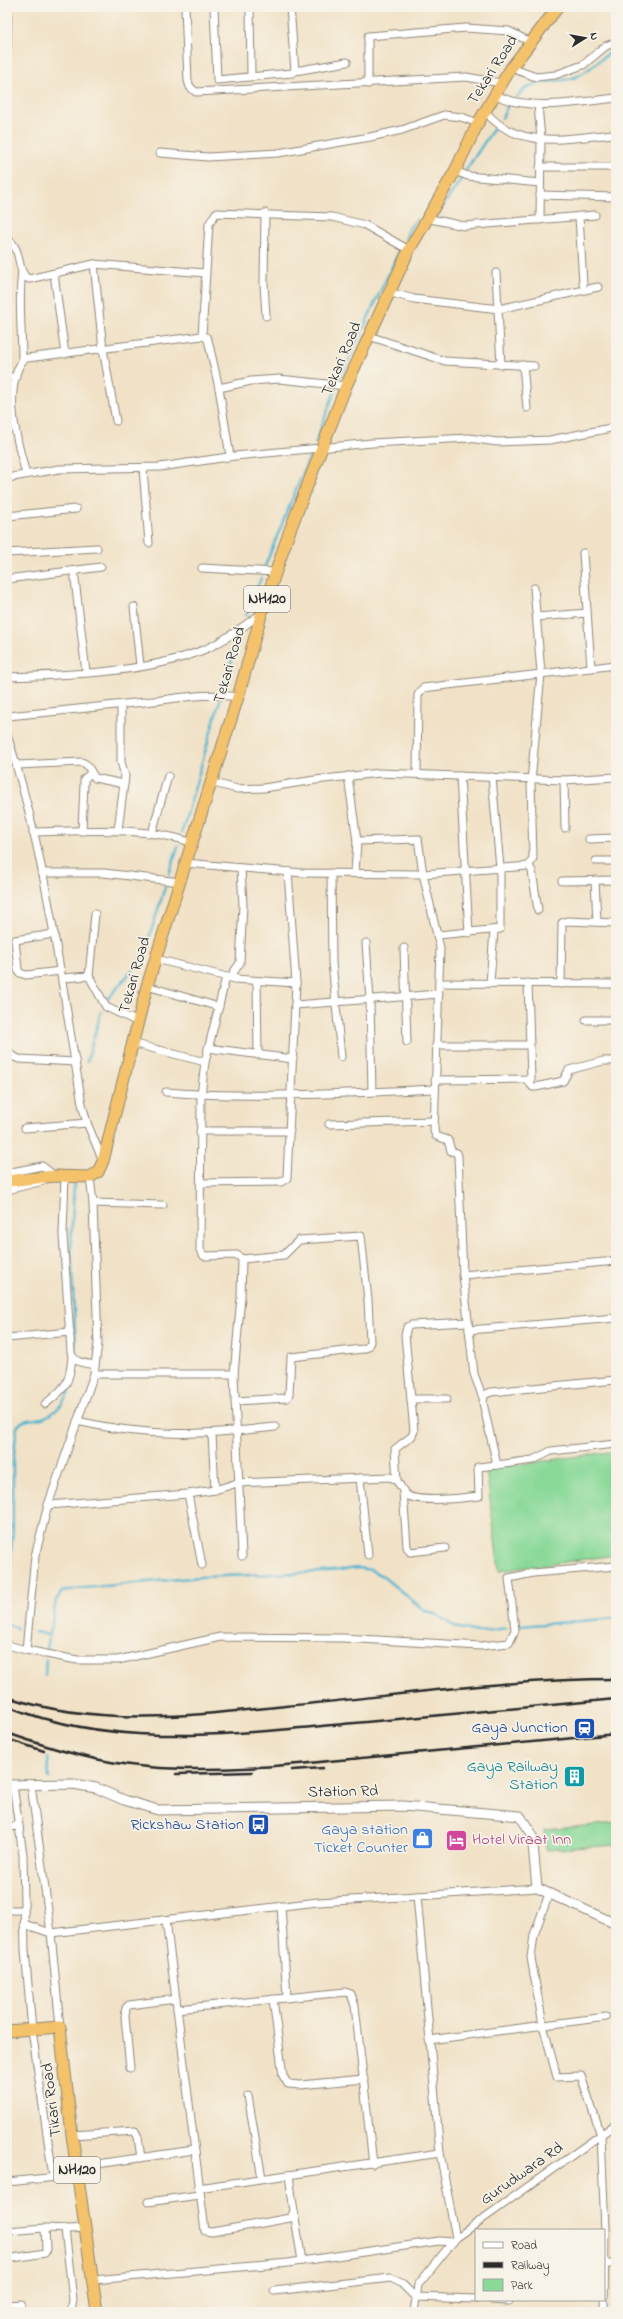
<svg xmlns="http://www.w3.org/2000/svg" width="623" height="2319" font-family="'Indie Flower',sans-serif">
<rect width="100%" height="100%" fill="#f7f3e8"/>
<filter id="ink" filterUnits="userSpaceOnUse"><feTurbulence type="fractalNoise" baseFrequency=".025" numOctaves="2"/><feDisplacementMap in="SourceGraphic" scale="8" xChannelSelector="R" yChannelSelector="G"/><feConvolveMatrix kernelMatrix="1 2 1 2 8 2 1 2 1" color-interpolation-filters="sRGB"/></filter>
<filter id="wash" filterUnits="userSpaceOnUse"><feTurbulence type="fractalNoise" baseFrequency=".012" numOctaves="4" result="noise"/><feDisplacementMap in="SourceGraphic" scale="16" xChannelSelector="R" yChannelSelector="G"/><feGaussianBlur stdDeviation="0.9" result="paint"/><feColorMatrix in="noise" values="0 0 0 0 0 0 0 0 0 0 0 0 0 0 0 0 0 1.4 0 .05"/><feComposite in="paint" operator="in"/></filter>
<g filter="url(#wash)">
<rect width="100%" height="100%" fill="#f1e2c7"/>
<g fill="#8ad999" stroke="#5a8262">
<polygon points="616,1451 616,1555 499,1571 486,1469"/>
<polygon points="616,1823 616,1845 546,1850 544,1830"/>
</g>
<g fill="none" stroke-linecap="round" stroke-linejoin="round">
<g stroke="#51b4cf" stroke-width="2.5">
<path d="M517,97C530,78 552,84 573,78C591,72 600,56 616,50"/>
<polyline points="502,118 508,105"/>
<polyline points="466,170 494,128"/>
<polyline points="438,214 461,179"/>
<polyline points="405,239 410,227 417,219"/>
<polyline points="339,381 399,251"/>
<polyline points="315,443 335,391"/>
<polyline points="265,566 310,455"/>
<polyline points="246,616 261,578"/>
<polyline points="223,690 238,639"/>
<polyline points="182,832 220,700"/>
<polyline points="169,874 178,846"/>
<polyline points="108,999 143,957 165,887"/>
<polyline points="87,1061 101,1012"/>
<polyline points="74,1185 71,1245 76,1354"/>
<path d="M7,1601L13,1530V1462L17,1427C23,1417 35,1421 45,1417C64,1410 74,1385 76,1366"/>
<polyline points="7,1624 17,1628"/>
<polyline points="520,1626 616,1618"/>
<polyline points="35,1632 49,1635"/>
<polyline points="47,1649 56,1600 62,1592 74,1589 201,1577 321,1572 359,1568 371,1570 381,1575 424,1610 437,1615 455,1627 478,1632 507,1628"/>
<polyline points="45,1675 46,1660"/>
<polyline points="47,1757 49,1778"/>
</g>
</g>
</g>
<g filter="url(#ink)">
<g fill="none" stroke-linecap="round" stroke-linejoin="round">
<defs>
<g id="minor">
<polyline points="185,7 188,81 190,87 196,92 466,77 501,83"/>
<polyline points="214,7 217,80 292,73 295,71 347,62"/>
<polyline points="250,7 251,76"/>
<polyline points="290,7 295,71"/>
<polyline points="7,49 8,7"/>
<polyline points="511,68 536,77 555,75 583,65 606,46 616,42"/>
<polyline points="368,84 368,36 466,28 509,31 530,42"/>
<path d="M495,95C532,112 576,102 616,98"/>
<polyline points="538,105 541,139 540,220"/>
<path d="M485,111C518,152 570,137 616,134"/>
<polyline points="160,153 208,157 278,153 370,137 402,130 444,115 461,117 478,123"/>
<polyline points="540,167 616,167"/>
<polyline points="455,171 468,176 540,183"/>
<polyline points="540,195 616,197"/>
<polyline points="265,213 264,284 266,316"/>
<polyline points="579,216 583,284"/>
<polyline points="426,218 464,226 595,215"/>
<path d="M7,239C24,249 15,273 29,279L94,264L205,273"/>
<polyline points="94,264 103,349 116,421"/>
<path d="M22,271C18,301 22,330 22,361"/>
<polyline points="496,273 501,365"/>
<polyline points="54,274 65,354"/>
<polyline points="388,292 414,299 499,309 598,287"/>
<polyline points="202,336 209,224 216,213 332,217 365,225 409,250"/>
<polyline points="369,336 445,361 534,366"/>
<polyline points="523,365 527,408"/>
<polyline points="7,377 16,377"/>
<polyline points="219,388 251,381 279,379 346,386"/>
<polyline points="143,468 149,543"/>
<path d="M26,474C17,442 3,392 22,361L27,358L202,336L206,337L208,340L219,388L230,456"/>
<polyline points="7,478 59,469 160,467 235,456 372,443 469,438 497,442 550,440 616,427"/>
<polyline points="7,516 76,509"/>
<polyline points="7,553 97,548"/>
<polyline points="583,553 591,668"/>
<polyline points="202,568 275,572"/>
<polyline points="74,571 86,672"/>
<polyline points="7,579 101,567"/>
<polyline points="134,607 140,666"/>
<polyline points="537,617 587,613"/>
<path d="M7,677C66,675 148,673 203,650C222,643 245,625 262,613"/>
<path d="M7,716C53,712 98,707 144,702C175,699 207,692 238,697"/>
<path d="M7,735C46,854 61,981 82,1104L87,1123L103,1161"/>
<polyline points="17,765 82,762 87,765 95,778 124,784"/>
<polyline points="417,774 418,695 423,688 616,665"/>
<polyline points="348,776 357,841 355,873"/>
<polyline points="460,776 469,933"/>
<polyline points="564,780 565,828"/>
<polyline points="210,782 237,789 264,788 315,780 380,773 564,780 616,777"/>
<polyline points="118,830 125,776 121,762 121,705"/>
<polyline points="82,831 84,783 84,779 91,773"/>
<path d="M33,832C86,831 140,826 191,842"/>
<polyline points="152,833 168,776"/>
<polyline points="589,839 616,838"/>
<polyline points="357,841 418,839 423,874 440,948 434,1131 436,1136 448,1140 451,1151 457,1153 458,1156 463,1275 474,1374 483,1398"/>
<polyline points="596,861 616,861"/>
<polyline points="185,863 303,873 423,874 529,866 532,871 538,910"/>
<polyline points="529,866 533,858 531,782 541,673 534,588"/>
<polyline points="42,873 104,873 180,882"/>
<polyline points="331,873 332,962 341,1057"/>
<polyline points="595,880 597,922"/>
<polyline points="562,881 616,880"/>
<polyline points="54,934 15,940 18,970 20,973 26,975 61,971"/>
<polyline points="438,935 500,929 500,868 492,777"/>
<polyline points="366,943 370,1000 372,1092"/>
<polyline points="404,948 407,1042"/>
<polyline points="156,959 235,979 296,983"/>
<polyline points="89,976 95,914"/>
<polyline points="226,977 205,1062 201,1095 200,1250 204,1256 237,1255 242,1259 241,1297 234,1374 242,1556"/>
<polyline points="62,978 89,976 106,1007 138,1022"/>
<polyline points="235,979 233,973 240,963 243,905 241,869"/>
<polyline points="257,981 258,1055"/>
<polyline points="439,983 616,984"/>
<polyline points="490,983 494,931"/>
<polyline points="561,984 562,923 567,921 616,923"/>
<polyline points="147,986 219,1007"/>
<polyline points="295,1005 439,994"/>
<polyline points="586,1020 616,1020"/>
<polyline points="132,1043 205,1062"/>
<polyline points="436,1045 529,1045"/>
<polyline points="208,1048 293,1059"/>
<polyline points="7,1049 12,1056 19,1059 76,1062"/>
<polyline points="435,1080 531,1079 528,983"/>
<polyline points="528,1081 533,1087 536,1087 563,1081 569,1070 603,1061 616,1061"/>
<path d="M166,1092C255,1099 345,1093 435,1089"/>
<polyline points="329,1124 433,1121"/>
<polyline points="25,1128 87,1123"/>
<polyline points="200,1131 290,1131"/>
<polyline points="7,1173 42,1166 55,1176 53,1176"/>
<path d="M65,1175L63,1235L71,1352C73,1363 85,1363 95,1365"/>
<polyline points="200,1183 281,1182 287,1178 296,983 288,872"/>
<polyline points="7,1190 43,1181"/>
<polyline points="93,1203 163,1205"/>
<polyline points="463,1275 616,1261"/>
<polyline points="469,1330 616,1318"/>
<polyline points="7,1338 70,1332"/>
<polyline points="94,1374 234,1374"/>
<polyline points="616,1380 491,1392 484,1395 483,1403 497,1465 533,1460 551,1451 616,1444"/>
<polyline points="411,1399 447,1399"/>
<polyline points="235,1401 287,1398 289,1394 291,1357 363,1349 368,1347 370,1342 368,1300 361,1236 299,1240 284,1255 242,1259"/>
<path d="M45,1404C66,1388 70,1383 72,1356"/>
<path d="M77,1421C150,1438 201,1435 275,1427"/>
<polyline points="212,1434 215,1490"/>
<polyline points="360,1478 368,1555"/>
<polyline points="397,1481 395,1449 412,1436 414,1431 405,1335 407,1327 411,1325 468,1322"/>
<polyline points="403,1491 407,1547 410,1552 445,1548"/>
<polyline points="188,1494 202,1565"/>
<path d="M48,1505L188,1494L215,1490L237,1483L390,1477C400,1479 400,1490 407,1495C418,1503 464,1498 479,1496L478,1467L497,1465"/>
<polyline points="7,1645 26,1650 77,1660 118,1660 220,1637 343,1638 481,1646 509,1643 515,1630 509,1578 533,1573 616,1566"/>
<polyline points="26,1650 35,1556 48,1505 94,1374 98,1343 93,1203 90,1177"/>
<polyline points="13,1785 23,1855 25,1950 32,2030 53,2176"/>
<polyline points="7,1827 19,1826"/>
<polyline points="549,1894 534,1935 531,1958 543,2025 557,2077 581,2076 601,2135 605,2230 604,2312"/>
<polyline points="281,1906 287,1997"/>
<polyline points="7,1910 24,1910"/>
<polyline points="166,1920 205,2231 212,2232 290,2218 294,2212 289,2175"/>
<polyline points="24,1924 51,1933 31,1785"/>
<polyline points="273,1999 283,2076 288,2084 300,2085 364,2079"/>
<polyline points="177,2009 345,1992 351,1994 355,2006 373,2164"/>
<polyline points="60,2027 51,1933 318,1902 417,1896"/>
<polyline points="429,2040 606,2017"/>
<polyline points="130,2068 125,2017 126,2008 129,2005 176,1999"/>
<polyline points="248,2096 262,2178"/>
<polyline points="72,2135 135,2131 138,2137 141,2158"/>
<polyline points="76,2167 194,2150"/>
<polyline points="7,2182 78,2175"/>
<polyline points="198,2188 440,2153"/>
<polyline points="148,2202 199,2195"/>
<polyline points="294,2212 302,2261"/>
<polyline points="65,2229 73,2300 71,2312"/>
<polyline points="7,2231 45,2228 69,2229 86,2228"/>
<polyline points="456,2238 440,2153 417,1896 537,1888"/>
<polyline points="7,2259 45,2253 46,2249 45,2228"/>
<polyline points="606,2264 616,2264"/>
<polyline points="93,2280 288,2263 439,2241 453,2242"/>
<polyline points="274,2291 391,2278 401,2283 415,2297 476,2299"/>
<polyline points="492,2300 509,2301"/>
<polyline points="7,2305 21,2304"/>
<polyline points="414,2312 418,2285 456,2238 616,2124"/>
</g>
<polyline id="tertiary" points="7,1785 73,1784 96,1788 124,1800 158,1810 403,1806 520,1816 532,1834 537,1888 616,1924"/>
<g id="trunk">
<polyline points="7,1181 55,1176 90,1177 98,1172 103,1161 147,986 238,697 262,612 290,530 346,386 409,250 455,171 478,123 511,68 558,7"/>
<polyline points="7,2031 60,2027 72,2135 97,2312"/>
</g>
</defs>
<use href="#minor" stroke="#8e8679" stroke-width="9"/>
<use href="#tertiary" stroke="#8e8679" stroke-width="11"/>
<use href="#trunk" stroke="#8e8679" stroke-width="13"/>
<use href="#minor" stroke="#fff" stroke-width="7"/>
<use href="#tertiary" stroke="#fff" stroke-width="9"/>
<use href="#trunk" stroke="#f3c26a" stroke-width="11"/>
<g stroke="#2b2b2b" stroke-width="2.5">
<path d="M7,1697C97,1727 193,1716 285,1706C395,1696 506,1679 616,1679"/>
<path d="M7,1706C118,1751 239,1733 355,1723C442,1715 529,1707 616,1699"/>
<path d="M7,1733C53,1749 99,1763 148,1767C218,1773 291,1765 361,1758C446,1750 531,1742 616,1734"/>
<polyline points="7,1739 44,1751"/>
<polyline points="292,1770 323,1768"/>
<polyline points="176,1774 252,1772"/>
</g>
</g>
</g>
<defs>
<symbol id="station-square" viewBox="-11 -11 22 22"><rect x="-9" y="-9" width="18" height="18" rx="4" fill="#1a4fb4" stroke="#f7f3e8"/><path d="M-3-6H3Q5-6 5-4V2Q5 4 3 4L4.5 6H3L1.5 4h-3L-3 6H-4.5L-3 4Q-5 4-5 2V-4Q-5-6-3-6ZM-3.5-4v3h7v-3ZM-3.5 1v1.5H-2V1ZM2 1v1.5H3.5V1Z" fill="#fff"/></symbol>
<symbol id="building-square" viewBox="-11 -11 22 22"><rect x="-9" y="-9" width="18" height="18" rx="4" fill="#0f9aa8" stroke="#f7f3e8"/><path d="M-4-6H4V6H1V3H-1V6H-4ZM-2.5-4.3h1.7v1.8h-1.7ZM.8-4.3h1.7v1.8H.8ZM-2.5-1h1.7V.8h-1.7ZM.8-1h1.7V.8H.8Z" fill="#fff"/></symbol>
<symbol id="bus-square" viewBox="-11 -11 22 22"><rect x="-9" y="-9" width="18" height="18" rx="4" fill="#1a4fb4" stroke="#f7f3e8"/><path d="M-5-6H5V4H4V6H2V4H-2V6H-4V4H-5ZM-3.5-4V0h7V-4ZM-3.5 1.2v1.5H-2V1.2ZM2 1.2v1.5H3.5V1.2Z" fill="#fff"/></symbol>
<symbol id="shop-square" viewBox="-11 -11 22 22"><rect x="-9" y="-9" width="18" height="18" rx="4" fill="#3f7fe0" stroke="#f7f3e8"/><path d="M-5-2.5h2.3a2.7 3.5 0 0 1 5.4 0H5L5.5 6h-11ZM-1.5-2.5h3a1.5 2.3 0 0 0-3 0Z" fill="#fff"/></symbol>
<symbol id="hotel-square" viewBox="-11 -11 22 22"><rect x="-9" y="-9" width="18" height="18" rx="4" fill="#d1479c" stroke="#f7f3e8"/><path d="M-6-4.5h1.5V1H6V5H4.5V3h-9V5H-6ZM-4 0a1.8 1.8 0 1 1 3.6 0ZM.5 0V-2.5h3Q6-2.5 6 0Z" fill="#fff"/></symbol>
</defs>
<g fill-rule="evenodd">
<use href="#station-square" x="572" y="1716" width="25" height="25"/>
<use href="#building-square" x="562" y="1764" width="25" height="25"/>
<use href="#bus-square" x="246" y="1812" width="25" height="25"/>
<use href="#shop-square" x="410" y="1826" width="25" height="25"/>
<use href="#hotel-square" x="444" y="1828" width="25" height="25"/>
</g>
<g text-anchor="middle" dominant-baseline="central" stroke-width="3.5" stroke-linejoin="round" paint-order="stroke">
<g fill="#f7f3e8" stroke="#686764" stroke-width="1">
<rect x="244" y="586" width="46" height="26" rx="3"/>
<rect x="54" y="2157" width="46" height="26" rx="3"/>
</g>
<g font-size="15" font-weight="bold" fill="#2b2b2b">
<text x="267" y="599">NH120</text>
<text x="77" y="2170">NH120</text>
</g>
<g font-size="16" fill="#2b2b2b" stroke="#f7f3e8">
<text transform="translate(493 70) rotate(-57)">Tekari Road</text>
<text transform="translate(342 359) rotate(-67)">Tekari Road</text>
<text transform="translate(230 665) rotate(-74)">Tekari Road</text>
<text transform="translate(135 975) rotate(-74)">Tekari Road</text>
<text transform="translate(343 1792) rotate(-1)">Station Rd</text>
<text transform="translate(52 2100) rotate(-97)">Tikari Road</text>
<text transform="translate(522 2174) rotate(-35)">Gurudwara Rd</text>
</g>
<g font-size="16" fill="#164399" stroke="#f7f3e8" text-anchor="end">
<text x="568" y="1728">Gaya Junction</text>
<text x="244" y="1825">Rickshaw Station</text>
</g>
<g font-size="16" fill="#0d838f" stroke="#f7f3e8" text-anchor="end">
<text x="558" y="1767">Gaya Railway<tspan x="558" dy="18">Station</tspan></text>
</g>
<g font-size="16" fill="#366cbe" stroke="#f7f3e8" text-anchor="end">
<text x="408" y="1830">Gaya station<tspan x="408" dy="18">Ticket Counter</tspan></text>
</g>
<g font-size="16" fill="#b23c85" stroke="#f7f3e8" text-anchor="start">
<text x="472" y="1840">Hotel Viraat Inn</text>
</g>
</g>
<rect width="623" height="2319" fill="none" stroke="#f7f3e8" stroke-width="24"/>
<rect x="475" y="2229" width="130" height="72" fill="#f7f3e8" stroke="#a5a39c"/>
<rect x="483" y="2242" width="20" height="6" fill="#ffffff" stroke="#a5a39c"/>
<text x="511" y="2249" font-size="12" fill="#2b2b2b">Road</text>
<rect x="483" y="2262" width="20" height="6" fill="#2b2b2b" stroke="#a5a39c"/>
<text x="511" y="2269" font-size="12" fill="#2b2b2b">Railway</text>
<rect x="483" y="2279" width="20" height="12" fill="#8ad999" stroke="#a5a39c"/>
<text x="511" y="2289" font-size="12" fill="#2b2b2b">Park</text>
<g transform="translate(585 38) rotate(79)" stroke="#f7f3e8" stroke-width="3" paint-order="stroke">
<path d="M0-3L7 15L0 10L-7 15Z" fill="#2b2b2b"/>
<text y="-6" font-size="11" font-weight="bold" text-anchor="middle" fill="#2b2b2b">N</text>
</g>
</svg>
